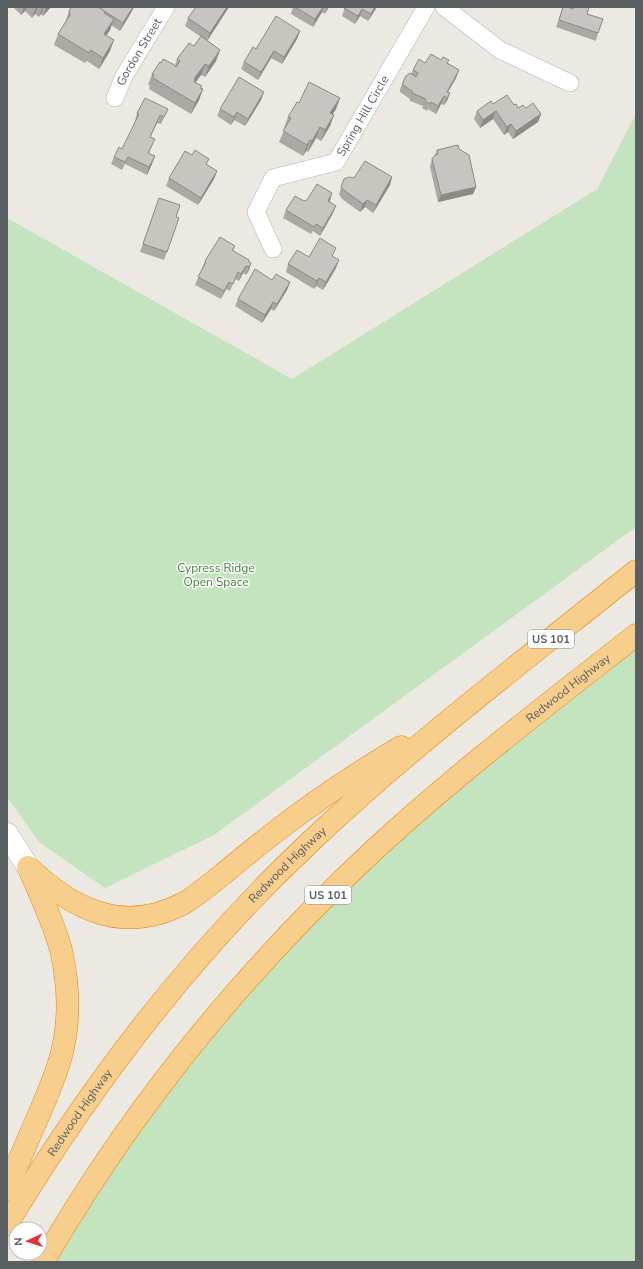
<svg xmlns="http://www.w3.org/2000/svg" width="643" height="1269" font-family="'Nunito Sans',sans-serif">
<rect width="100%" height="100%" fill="#ece9e2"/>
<g fill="#c4e3bf">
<polygon points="636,114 636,527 214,835 105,888 39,842 7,797 7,218 292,379 597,189"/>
<polygon points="636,635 636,1262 43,1262 53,1245 282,941"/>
</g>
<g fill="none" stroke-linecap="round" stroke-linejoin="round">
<defs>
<g id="street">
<polyline points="444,7 500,50 570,83"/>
<path id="s1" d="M115,98L124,76L166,7"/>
<path id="s2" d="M273,249L256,212L273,178L336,162L426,7"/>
</g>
<polyline id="secondary" points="7,834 28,867"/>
<g id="highway">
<path d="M28,867C73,910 124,935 184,903C198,895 210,884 223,874C240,860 257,846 275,832C315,801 357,773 401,747"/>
<path d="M7,1189C17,1165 27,1142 37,1119C46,1098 55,1078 61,1056C70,1022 69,985 61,950C54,924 42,898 31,873"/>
<path id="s3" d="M7,1224C91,1085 190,955 308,844C411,746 525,660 636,571"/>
<path id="s4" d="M43,1262C131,1110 244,971 373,851C456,774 547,705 636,635"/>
</g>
</defs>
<use href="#street" stroke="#afb3b7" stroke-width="18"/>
<use href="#secondary" stroke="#afb3b7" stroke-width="23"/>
<use href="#highway" stroke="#e5820a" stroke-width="23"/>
<use href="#street" stroke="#fff" stroke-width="17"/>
<use href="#secondary" stroke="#fff" stroke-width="22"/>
<use href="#highway" stroke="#f8ce8d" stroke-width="22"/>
</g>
<g fill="#aca9a4">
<polygon points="13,7 51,7 43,16 41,14 39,17 35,14 32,18 25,11 21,15"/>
<polygon points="196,7 229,7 207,41 220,50 216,61 205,77 201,75 195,82 202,86 201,88 203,89 199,100 191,114 149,89 150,85 148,85 152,74 161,63 175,65 177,59 194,46 201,37 185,26 188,18"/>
<polygon points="293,7 329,7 325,14 322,12 313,27 291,14"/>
<polygon points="345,7 377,7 368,21 360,16 355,24 342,16"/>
<polygon points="563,7 587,14 598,33 596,41 556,27"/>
<polygon points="69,11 132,11 120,31 111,25 110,30 106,36 110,51 99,69 87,61 85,63 54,45 58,34 65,23"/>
<polygon points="300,31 297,39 282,64 271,58 258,80 241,69 244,62 256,49"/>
<polygon points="425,63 447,63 459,70 456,78 448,92 450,93 447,101 444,105 441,104 436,114 428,109 427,111 422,108 423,106 410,101 410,99 400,92 400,89 403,82 411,74 413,70"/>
<polygon points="264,92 261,100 245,126 234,120 231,125 217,116 220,109"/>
<polygon points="340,98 336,109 332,114 334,115 330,126 321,141 316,138 308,152 306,151 303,156 279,142 285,128 284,128 288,117 299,103"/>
<polygon points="493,104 514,105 518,108 526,108 541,114 538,122 513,139 508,132 504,135 493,119 480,128 474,119 477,111"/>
<polygon points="168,109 161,124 157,123 150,137 152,146 149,153 152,164 147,175 125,164 122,170 111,164 114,157 122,149 136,121 135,121 137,113"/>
<polygon points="459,149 476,187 473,194 438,202 430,167 432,159 435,155 437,150"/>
<polygon points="207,165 217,171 214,179 198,205 166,186 169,178"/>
<polygon points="392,177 390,185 373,213 365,207 360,212 342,199 339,194 344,179"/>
<polygon points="159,198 176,217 179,218 164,260 140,252"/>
<polygon points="307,200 330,201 329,202 336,206 333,213 320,236 313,231 311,234 283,218 286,210 304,201"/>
<polygon points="235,246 233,251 251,263 249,270 246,275 243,273 239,281 235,279 230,291 226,289 221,299 195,285 205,261"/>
<polygon points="309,257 333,257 336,268 323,290 316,286 314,289 286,272 288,264"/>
<polygon points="272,280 290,282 287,290 274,311 271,309 262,323 235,306 238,299"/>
</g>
<g fill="#8c8986">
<polygon points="24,7 27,7 25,11 21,15"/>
<polygon points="36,7 38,7 35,14 32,18"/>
<polygon points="42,7 44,7 41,14 39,17"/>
<polygon points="46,7 51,7 43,16"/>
<polygon points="133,7 134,7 132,11 120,31 123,23"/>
<polygon points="227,7 229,7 207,41 210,33"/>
<polygon points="323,7 322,12 313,27 315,19"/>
<polygon points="328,7 329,7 325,14"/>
<polygon points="375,7 377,7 368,21 371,14"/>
<polygon points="362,9 360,16 355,24 358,16"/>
<polygon points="114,19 110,30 100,45 104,34"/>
<polygon points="300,31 297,39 282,64 284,57"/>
<polygon points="114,40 110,51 99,69 103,58"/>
<polygon points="220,50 216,61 205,77 209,66"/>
<polygon points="274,51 271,58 258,80 261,72"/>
<polygon points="205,64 201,75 193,86 194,79"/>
<polygon points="459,70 456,78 445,97 447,92"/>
<polygon points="203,89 199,100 191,114 195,103"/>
<polygon points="264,92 261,100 245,126 248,119"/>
<polygon points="450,93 447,101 444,105 447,98"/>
<polygon points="444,96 441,104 436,114 438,106"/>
<polygon points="340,98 336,109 327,124 330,113"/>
<polygon points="496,111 493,119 480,128 483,120"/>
<polygon points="237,112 234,120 231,125 234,117"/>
<polygon points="541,114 538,122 513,139 516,131"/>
<polygon points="160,115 157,123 147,144 150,137"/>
<polygon points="334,115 330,126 321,141 325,130"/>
<polygon points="511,124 508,132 504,135 507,127"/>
<polygon points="320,127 316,138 308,152 312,141"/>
<polygon points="310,140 306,151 303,156 307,145"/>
<polygon points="155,156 152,164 147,175 149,167"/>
<polygon points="217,171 214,179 198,205 201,198"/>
<polygon points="392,177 390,185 373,213 376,205"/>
<polygon points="476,187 473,194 438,202 441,195"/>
<polygon points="332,193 330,201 325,208 328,201"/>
<polygon points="367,200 365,207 360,212 363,204"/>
<polygon points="336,206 333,213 320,236 323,228"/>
<polygon points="339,260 336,268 323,290 326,282"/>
<polygon points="251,263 249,270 246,275 249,267"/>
<polygon points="246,266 243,273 239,281 241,274"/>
<polygon points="319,278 316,286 314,289 317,281"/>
<polygon points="229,282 226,289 221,299 224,291"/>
<polygon points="290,282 287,290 274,311 277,304"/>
<polygon points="273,302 271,309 262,323 265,315"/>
</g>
<g fill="#c8c4bf" stroke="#8c8986">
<polygon points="71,7 98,7 105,11 104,13 114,19 104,34 114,40 103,58 91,50 89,53 58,34 70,15 69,11"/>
<polygon points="98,7 133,7 123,23"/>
<polygon points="196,7 227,7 210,33 188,18"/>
<polygon points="295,7 323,7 315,19"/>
<polygon points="345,7 375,7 371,14 362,9 358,16 344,8"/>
<polygon points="563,7 567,7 573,9 573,7 589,7 587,14 603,19 598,33 559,20"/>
<polygon points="276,16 300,31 284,57 274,51 261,72 244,62 253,47 256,49"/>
<polygon points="201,36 220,50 209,66 205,64 194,79 195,80 194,82 202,86 200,88 203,89 195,103 153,78 154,75 152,74 160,62 161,63 163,59 173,64 176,67 180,61 177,59 189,43 194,46"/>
<polygon points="431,54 441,60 443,57 449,60 447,63 459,70 447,92 450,93 447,98 444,96 438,106 431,102 430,104 425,101 426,99 412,93 413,92 403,85 403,82 406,76 410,73 416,77 418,73 413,70 419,59 425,63"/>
<polygon points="239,77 264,92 248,119 237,112 234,117 220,109"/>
<polygon points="309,82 340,98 330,113 334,115 325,130 320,127 312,141 310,140 307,145 283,131 291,118 288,117 297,102 299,103"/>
<polygon points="507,95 514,105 516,104 518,108 523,105 526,108 533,103 541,114 516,131 511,124 507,127 496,111 483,120 477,111 491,101 493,104"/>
<polygon points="145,98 168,109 164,117 160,115 150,137 155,139 148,153 155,156 149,167 128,157 125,162 114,157 119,147 122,149 139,114 137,113"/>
<polygon points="458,145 459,149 469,155 476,187 441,195 432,159 435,155 438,154 437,150"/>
<polygon points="195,150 209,159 206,164 217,171 201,198 169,178 185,151 192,155"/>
<polygon points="365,161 392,177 376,205 367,200 363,204 345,191 341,187 344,179 349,177 354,178"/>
<polygon points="317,184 332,193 328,201 336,206 323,228 316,224 314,227 286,210 295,196 304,201 307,200"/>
<polygon points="159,198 180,205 176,217 179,218 167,252 143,244"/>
<polygon points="220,237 235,246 232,250 249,260 248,261 251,263 249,267 246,266 241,274 238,272 233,284 229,282 224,291 198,277 206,262 205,261"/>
<polygon points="320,238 336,248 332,256 339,260 326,282 319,278 317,281 288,264 297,250 309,257"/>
<polygon points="255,269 272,280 276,274 290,282 277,304 273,302 265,315 238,299"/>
</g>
<g text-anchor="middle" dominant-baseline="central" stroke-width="3" stroke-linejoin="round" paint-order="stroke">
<g fill="#fff" stroke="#8c8f91" stroke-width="1">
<rect x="528" y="630" width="46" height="18" rx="3"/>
<rect x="305" y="886" width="46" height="18" rx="3"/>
</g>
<g font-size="11" font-weight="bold" fill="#5a5f62">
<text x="551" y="639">US 101</text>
<text x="328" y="895">US 101</text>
</g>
<g font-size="12" fill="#5a5f62" stroke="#fff">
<text stroke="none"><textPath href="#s1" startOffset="52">Gordon Street</textPath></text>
<text stroke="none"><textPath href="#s2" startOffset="197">Spring Hill Circle</textPath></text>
<text stroke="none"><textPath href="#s4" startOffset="783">Redwood Highway</textPath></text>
<text stroke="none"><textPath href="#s3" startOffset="457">Redwood Highway</textPath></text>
<text stroke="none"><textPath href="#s3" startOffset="133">Redwood Highway</textPath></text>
</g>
<g font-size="12" fill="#3f8338" stroke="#fff">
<text x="216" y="568">Cypress Ridge<tspan x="216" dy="14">Open Space</tspan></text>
</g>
</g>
<rect width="643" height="1269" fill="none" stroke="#5a5f62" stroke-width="16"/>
<g transform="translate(28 1241) rotate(267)"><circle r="19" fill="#ffffff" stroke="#bdbfc0"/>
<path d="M0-3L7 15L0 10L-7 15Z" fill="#e1333e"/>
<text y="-6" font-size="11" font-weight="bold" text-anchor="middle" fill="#5a5f62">N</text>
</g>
</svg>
